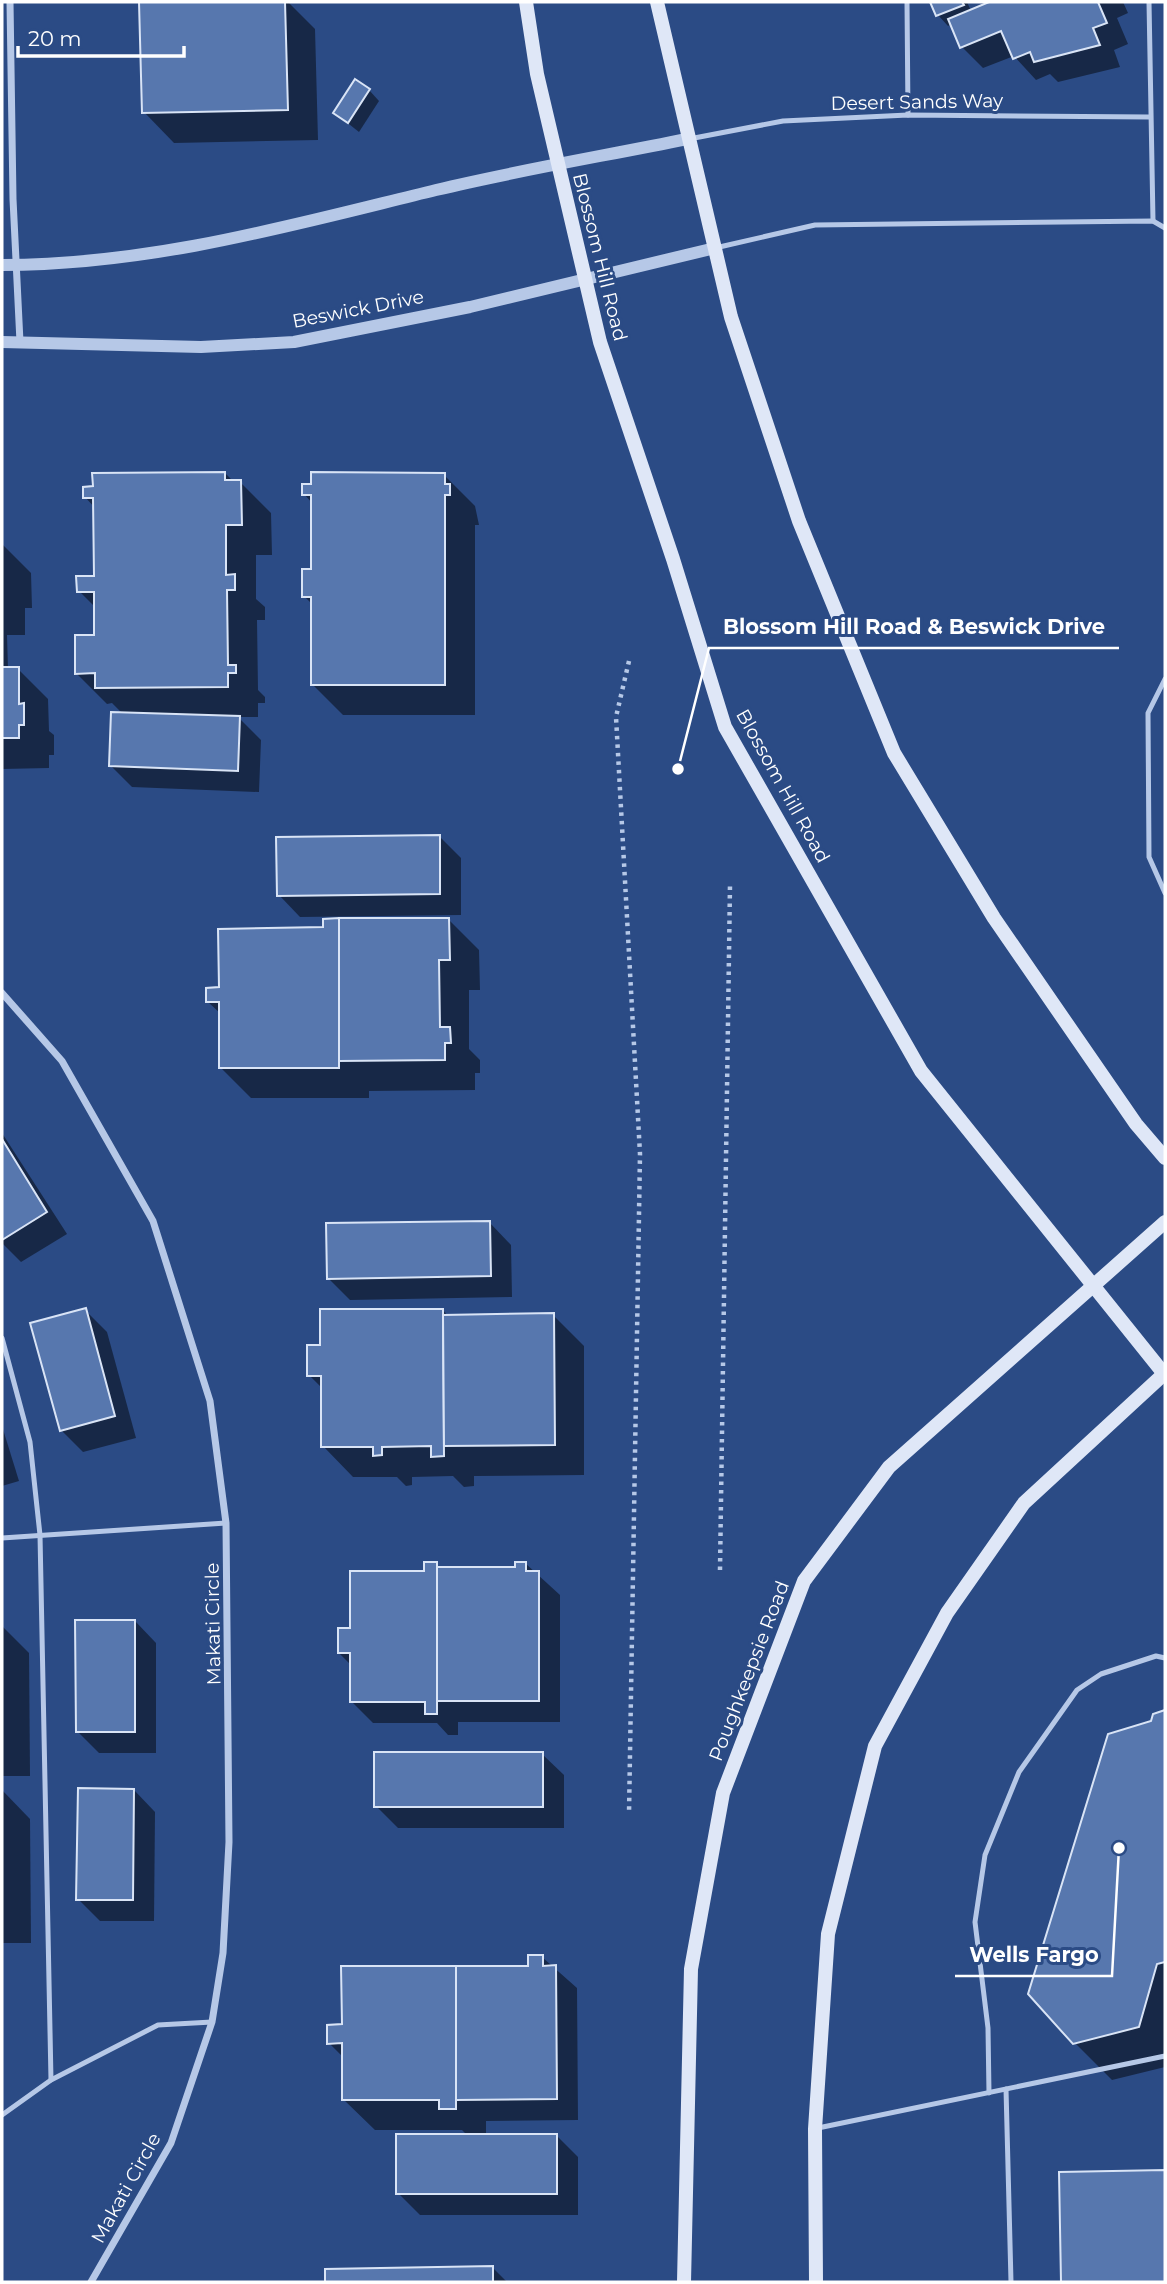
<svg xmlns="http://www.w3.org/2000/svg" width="1167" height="2284" font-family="Montserrat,sans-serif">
<rect width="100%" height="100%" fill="#2b4b85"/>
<g fill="#0007">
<polygon points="141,2 288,2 315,29 318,140 174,143 144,112"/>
<polygon points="932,2 967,2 971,11 994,2 1123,2 1128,13 1117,18 1128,44 1114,50 1120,67 1058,82 1050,74 1036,80 1014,56 983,68 962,47 952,24 948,26 938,15"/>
<polygon points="369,90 379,101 359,132 335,113"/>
<polygon points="225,473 234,482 240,482 271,513 272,555 256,555 256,599 265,607 265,620 257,620 258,690 265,697 265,703 258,703 258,717 238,717 261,740 259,792 132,787 110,765 123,714 112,703 107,704 76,673 96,637 96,608 79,591 96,578 95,508 85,497"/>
<polygon points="444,475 475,506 479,525 475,525 475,715 343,715 313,685 313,605 304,596 313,571 313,504 304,494 313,486"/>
<polygon points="2,544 31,573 32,608 25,608 25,635 7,635 8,669 18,669 48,699 49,731 54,735 54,755 49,755 49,768 2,769"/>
<polygon points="439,836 461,858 461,915 300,917 279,895"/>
<polygon points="448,919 479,950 480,990 469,990 469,1049 480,1060 480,1073 475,1073 475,1090 369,1091 369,1098 251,1098 221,1068 221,1014 208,1002 221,988 325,929"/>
<polygon points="2,1133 67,1234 21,1262 2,1243"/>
<polygon points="490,1223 511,1245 512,1297 350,1300 328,1278"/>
<polygon points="85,1310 107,1332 136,1438 83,1452 62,1431"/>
<polygon points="443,1310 448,1316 553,1315 584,1346 584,1475 474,1476 474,1486 464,1487 453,1476 412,1477 412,1485 406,1486 397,1477 353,1477 323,1446 323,1389 309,1375 322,1346"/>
<polygon points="2,1426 19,1481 2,1486"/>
<polygon points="525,1563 560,1595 560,1722 458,1722 458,1735 448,1735 437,1723 373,1723 351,1701 351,1665 339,1653 351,1630 436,1564 441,1569 517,1569"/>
<polygon points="135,1621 156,1643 156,1753 99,1753 77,1731"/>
<polygon points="2,1626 29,1653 30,1776 2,1776"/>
<polygon points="1165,1712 1165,2067 1112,2080 1074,2042 1153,1722 1155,1716"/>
<polygon points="542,1754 564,1775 564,1828 398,1828 376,1806"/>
<polygon points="2,1790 30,1819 31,1943 2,1943"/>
<polygon points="134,1790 155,1812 154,1921 100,1921 78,1899"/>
<polygon points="542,1957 577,1988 578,2120 486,2121 486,2136 557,2136 578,2157 578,2215 420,2215 398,2193 468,2136 462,2130 375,2130 344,2100 344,2058 329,2043 344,2025 530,1967"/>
<polygon points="1165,2172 1165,2282 1062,2282 1061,2173"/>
<polygon points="492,2267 507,2282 327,2282 327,2270"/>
</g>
<g fill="#5777ae" stroke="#d9e4f6" stroke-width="2">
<polygon points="139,2 285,2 288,110 142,113"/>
<polygon points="930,2 962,2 964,5 936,16"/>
<polygon points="989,2 1098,2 1107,23 1093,28 1100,45 1034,62 1030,52 1013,59 1001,31 960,48 948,19"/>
<polygon points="355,79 370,89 348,123 333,113"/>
<polygon points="225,472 225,480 241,480 242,525 226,525 226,575 235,574 235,590 227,590 228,665 236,665 236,673 228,673 228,687 95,688 95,673 75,674 75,635 94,635 94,592 77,592 76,576 94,576 93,498 83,498 83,487 93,486 92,473"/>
<polygon points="311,472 445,473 445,484 450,484 450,495 445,495 445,685 311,685 311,597 302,597 302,569 311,569 311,495 302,495 302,484 311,484"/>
<polygon points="2,667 19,667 19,704 24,703 24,725 19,725 19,738 2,738"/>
<polygon points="111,712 240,716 238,771 109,766"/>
<polygon points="440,835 440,894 277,896 276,837"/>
<polygon points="339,918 449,918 450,960 439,960 440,1027 450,1027 451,1043 445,1043 445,1060 339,1061"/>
<polygon points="339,918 339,1068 219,1068 219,1002 206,1002 206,988 219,987 218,929 323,927 323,919"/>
<polygon points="2,1139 47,1212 2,1240"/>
<polygon points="490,1221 491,1276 327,1279 326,1223"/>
<polygon points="86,1308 115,1416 60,1431 30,1323"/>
<polygon points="320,1309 443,1309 444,1456 431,1457 431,1446 382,1447 382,1455 373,1456 373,1447 321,1447 321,1376 307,1376 307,1345 320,1345"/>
<polygon points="554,1313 555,1445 444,1446 443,1315"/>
<polygon points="424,1562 437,1562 437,1714 425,1714 425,1702 350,1702 350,1653 338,1653 338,1628 350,1628 350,1571 424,1571"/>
<polygon points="515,1562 526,1562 526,1571 539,1571 539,1701 437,1701 437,1567 515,1567"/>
<polygon points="75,1620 135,1620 135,1732 76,1732"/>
<polygon points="1165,1710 1165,1962 1157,1964 1139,2027 1073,2044 1028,1994 1108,1734 1151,1721 1153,1714"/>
<rect x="374" y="1752" width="169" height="55"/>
<polygon points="78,1788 134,1789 133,1900 76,1900"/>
<polygon points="528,1955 543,1955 543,1966 556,1965 557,2099 456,2100 456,1966 528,1966"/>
<polygon points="341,1966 456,1966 456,2109 439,2109 439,2100 342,2100 342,2043 327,2044 327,2025 342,2024"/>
<rect x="396" y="2134" width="161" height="60"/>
<polygon points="1165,2170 1165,2282 1061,2282 1059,2172"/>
<polygon points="493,2266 493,2282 325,2282 325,2269"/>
</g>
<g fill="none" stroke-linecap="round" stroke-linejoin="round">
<g stroke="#b6c8e7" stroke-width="4.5" stroke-dasharray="3.5 5" stroke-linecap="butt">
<polyline points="629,661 616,717 640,1154 629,1814"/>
<polyline points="720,1570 730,885"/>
</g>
<g stroke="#b6c8e7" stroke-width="5">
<polyline points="907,2 908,115"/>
<polyline points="1149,2 1153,221"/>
<polyline points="689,139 783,121 908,115 1149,117"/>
<polyline points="715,248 815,225 1153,221 1165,228"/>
<polyline points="1165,679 1148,713 1149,857 1165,893"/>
<polyline points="2,1338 30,1442 40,1535 51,2080"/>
<polyline points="2,1538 226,1523"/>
<polyline points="1006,2089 1011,2282"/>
<polyline points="989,2093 988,2028 975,1922 985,1855 1019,1772 1077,1690 1101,1674 1156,1656 1165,1658"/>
<polyline points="2,2115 51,2080 158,2025 212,2022"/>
<polyline points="818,2128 1165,2056"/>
</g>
<g stroke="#b6c8e7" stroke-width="7">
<polyline points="10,2 13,199 20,342"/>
<polyline points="2,993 62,1061 153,1221 210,1401 226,1523 229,1842 223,1953 212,2022 171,2143 91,2282"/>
</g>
<g stroke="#b6c8e7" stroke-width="12">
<path d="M2,265C152,265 292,225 436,190C519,170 604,156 687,139"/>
<polyline points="2,342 201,347 294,342 470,307 715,248"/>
</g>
<g stroke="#dfe7f7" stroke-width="14">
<polyline points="526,2 537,74 600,342 673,559 725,727 921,1071 1165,1375"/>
<polyline points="657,2 731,317 799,521 894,753 994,918 1136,1124 1165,1158"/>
<polyline points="684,2282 691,1969 723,1793 804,1581 889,1467 1165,1222"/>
<polyline points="816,2282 815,2129 828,1934 875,1746 947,1613 1024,1503 1165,1373"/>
</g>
</g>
<g text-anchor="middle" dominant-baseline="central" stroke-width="6" stroke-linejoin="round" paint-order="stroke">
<g font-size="19" fill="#fff" stroke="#2b4b85">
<text transform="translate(917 102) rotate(-1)">Desert Sands Way</text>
<text transform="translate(600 257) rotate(76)">Blossom Hill Road</text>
<text transform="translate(358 309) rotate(-11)">Beswick Drive</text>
<text transform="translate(783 786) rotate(61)">Blossom Hill Road</text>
<text transform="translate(213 1624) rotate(-91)">Makati Circle</text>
<text transform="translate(749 1671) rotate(-69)">Poughkeepsie Road</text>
<text transform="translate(126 2188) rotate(-61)">Makati Circle</text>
</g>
</g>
<path fill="none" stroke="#fff" stroke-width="2.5" d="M678 769L709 648H1119M1119 1848L1112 1976H955"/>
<g fill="#fff" stroke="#2b4b85" stroke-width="2.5">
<circle cx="678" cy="769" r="7"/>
<circle cx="1119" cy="1848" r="7"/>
</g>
<g font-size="21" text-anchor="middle" font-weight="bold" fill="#fff" stroke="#2b4b85" stroke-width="6" stroke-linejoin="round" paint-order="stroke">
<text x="914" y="634">Blossom Hill Road &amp; Beswick Drive</text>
<text x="1034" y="1962">Wells Fargo</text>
</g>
<rect width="1167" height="2284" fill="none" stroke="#ffffff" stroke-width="7"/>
<path d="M18 46v10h166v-10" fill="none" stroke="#ffffff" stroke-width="3.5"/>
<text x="28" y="46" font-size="21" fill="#ffffff" stroke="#2b4b85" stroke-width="5" paint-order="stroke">20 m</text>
</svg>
